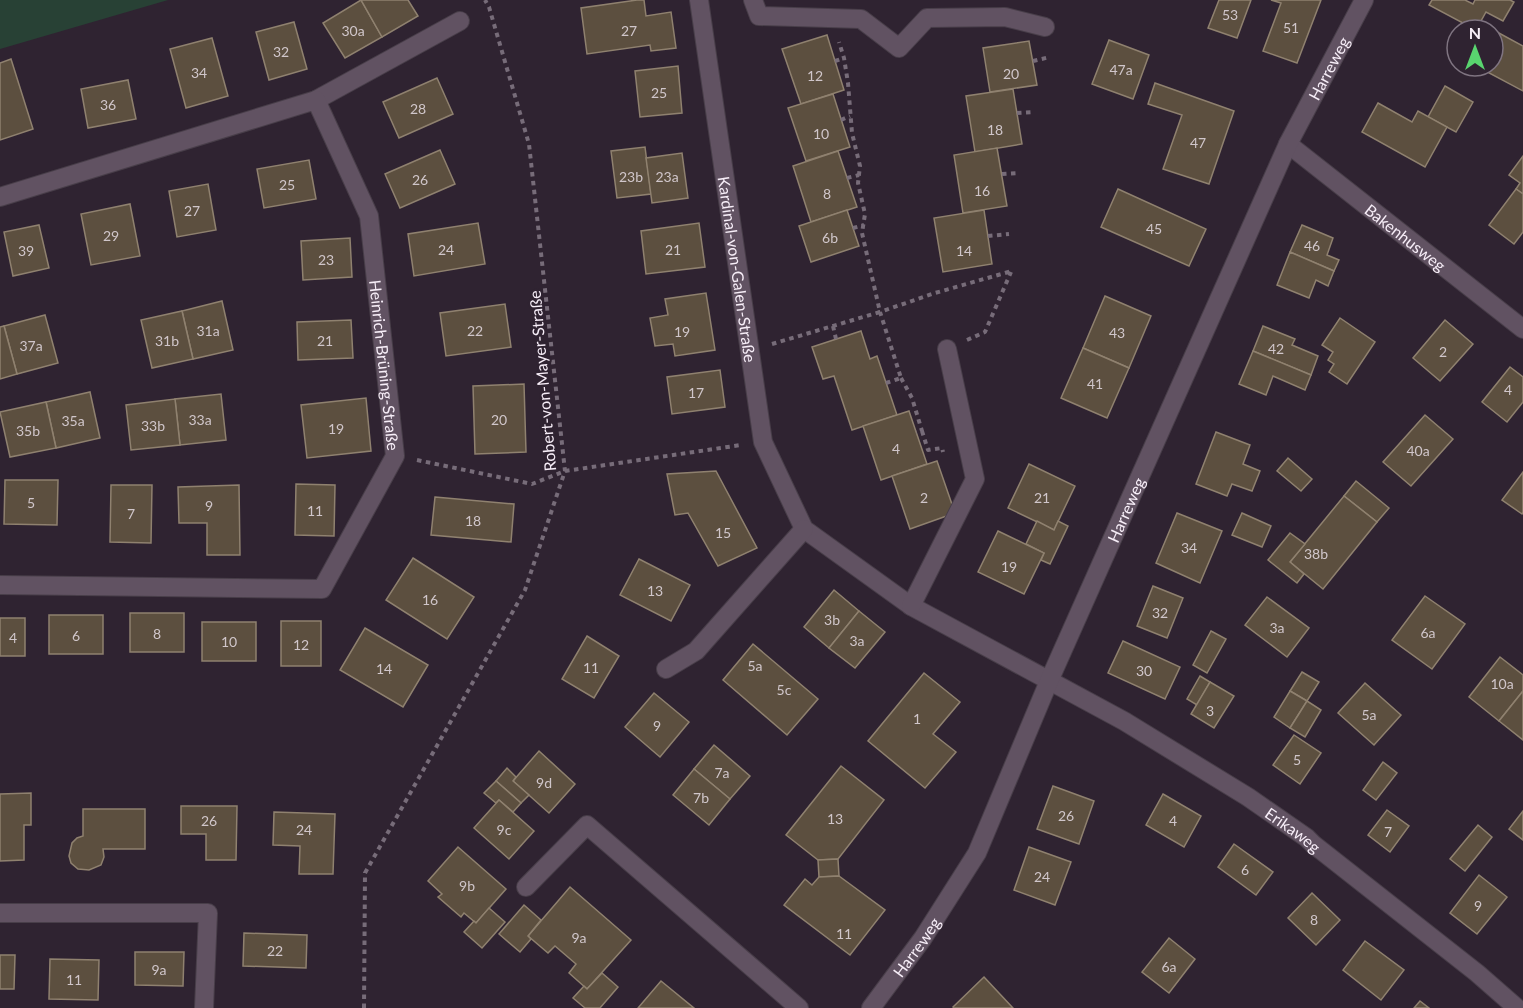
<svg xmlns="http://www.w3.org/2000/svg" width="1523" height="1008" font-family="Lato,sans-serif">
<rect width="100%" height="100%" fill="#2f2331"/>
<polygon fill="#284135" points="0,0 168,0 0,49"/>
<g fill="#5c4f3f" stroke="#8f816f" stroke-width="1.5">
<polygon points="361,0 382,37 345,58 323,23"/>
<polygon points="361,0 408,0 418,16 382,37"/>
<polygon points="637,0 644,0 646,16 671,12 676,48 651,51 650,45 587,54 581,8"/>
<polygon points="1219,0 1251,0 1237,38 1208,28"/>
<polygon points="1271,0 1321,0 1297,63 1263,51 1281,3"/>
<polygon points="1432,0 1465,0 1473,4 1475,0 1510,0 1514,2 1503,21 1486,12 1476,30 1429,5"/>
<polygon points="294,22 307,69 269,80 256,32"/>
<polygon points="1497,32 1523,46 1523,91 1478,67 1479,66 1493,66 1493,39"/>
<polygon points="827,35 844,90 801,104 782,49"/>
<polygon points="212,38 228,96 186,108 170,49"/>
<polygon points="1109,40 1149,55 1133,99 1092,84"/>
<polygon points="1029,41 1037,85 990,92 983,48"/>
<polygon points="11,59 33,129 0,140 0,63"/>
<polygon points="678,66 682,113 640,117 635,71"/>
<polygon points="437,78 453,114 399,138 383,102"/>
<polygon points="128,80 136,119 88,128 81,89"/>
<polygon points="1155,83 1234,111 1209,184 1163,169 1182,115 1148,104"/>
<polygon points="1445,86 1473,102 1456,132 1428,117"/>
<polygon points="1013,89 1022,144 975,152 966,96"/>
<polygon points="833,94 850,147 806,161 788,108"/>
<polygon points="1378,103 1412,122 1418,111 1447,127 1425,167 1362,132"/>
<polygon points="645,147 651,194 617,198 611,151"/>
<polygon points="997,148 1007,206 963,213 954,155"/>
<polygon points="440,150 455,184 400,208 385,174"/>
<polygon points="838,151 857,207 811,222 793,166"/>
<polygon points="682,153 688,198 652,203 646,158"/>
<polygon points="1523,156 1523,194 1516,189 1520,183 1509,175"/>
<polygon points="309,160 316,199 264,208 257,169"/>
<polygon points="208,184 216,230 177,237 169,191"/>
<polygon points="1118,189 1206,229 1189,266 1101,227"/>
<polygon points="1516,189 1523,194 1523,232 1514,244 1489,225"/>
<polygon points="130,204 140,256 91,265 81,214"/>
<polygon points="847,210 859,246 811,262 799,226"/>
<polygon points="984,210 992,264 943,272 934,218"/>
<polygon points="478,223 485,264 414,276 408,234"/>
<polygon points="699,223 705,267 646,274 641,231"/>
<polygon points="39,225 49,268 13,276 4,232"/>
<polygon points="1302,225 1333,238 1327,255 1339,260 1334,271 1290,252"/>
<polygon points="350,238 352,277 303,280 301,241"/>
<polygon points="1290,252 1334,271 1328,286 1316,280 1309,298 1277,285"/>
<polygon points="706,293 715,350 675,356 673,344 655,346 650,318 668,315 665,299"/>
<polygon points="1105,296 1151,316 1129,368 1083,348"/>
<polygon points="222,301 233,350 193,359 182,311"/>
<polygon points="505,304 511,347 446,356 440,313"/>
<polygon points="182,311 193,359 152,368 141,320"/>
<polygon points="45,315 58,363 17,374 4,326"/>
<polygon points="1340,318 1375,342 1347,384 1329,372 1334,364 1328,360 1333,352 1322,345"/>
<polygon points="351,320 353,358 298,360 297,322"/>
<polygon points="1445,320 1473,344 1440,381 1413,358"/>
<polygon points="4,326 17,374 0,379 0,327"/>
<polygon points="1263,326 1295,339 1292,345 1318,356 1311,375 1253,351"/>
<polygon points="861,331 870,359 877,356 897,415 852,430 834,376 823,379 812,347"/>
<polygon points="1083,348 1129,368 1107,418 1061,398"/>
<polygon points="1253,351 1311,375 1305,390 1273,376 1266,395 1239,384"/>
<polygon points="1510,367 1523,377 1523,402 1507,422 1482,402"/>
<polygon points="720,370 725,407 672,414 667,377"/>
<polygon points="524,384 526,452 475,454 473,386"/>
<polygon points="90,392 100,438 56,448 46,402"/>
<polygon points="221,394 226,440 180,445 175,399"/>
<polygon points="366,398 371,451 307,458 301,405"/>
<polygon points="175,399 180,445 131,450 126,405"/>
<polygon points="46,402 56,448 10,457 0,412"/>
<polygon points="909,411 927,464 881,480 863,426"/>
<polygon points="1425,415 1453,439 1411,486 1383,462"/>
<polygon points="1216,432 1250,445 1243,464 1260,471 1252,491 1232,484 1227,496 1196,484"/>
<polygon points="1288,458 1312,479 1301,491 1277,471"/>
<polygon points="937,461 955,513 910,529 892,476"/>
<polygon points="1029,464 1075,486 1054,530 1008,508"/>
<polygon points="716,471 757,548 718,566 688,513 675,515 667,474"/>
<polygon points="1523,472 1523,512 1522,514 1502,500"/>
<polygon points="5,480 58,480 57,525 4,524"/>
<polygon points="1356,481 1389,508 1377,522 1344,496"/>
<polygon points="296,484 335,485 334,536 295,535"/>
<polygon points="111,485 152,485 151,543 110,542"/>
<polygon points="239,485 240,555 207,555 207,523 179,523 178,487"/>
<polygon points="1344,496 1377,522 1323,589 1290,562"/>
<polygon points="435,497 514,504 511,542 431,535"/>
<polygon points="1177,513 1222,531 1200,583 1156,563"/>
<polygon points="1242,513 1271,526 1262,547 1232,535"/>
<polygon points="1037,521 1054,530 1058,521 1068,526 1050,564 1041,560 1044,553 1026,544"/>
<polygon points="998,531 1044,553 1024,594 978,572"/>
<polygon points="1290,533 1305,544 1290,562 1304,574 1297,583 1268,560"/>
<polygon points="413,558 474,597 447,639 386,600"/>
<polygon points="639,559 690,585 671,621 620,595"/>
<polygon points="1153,586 1183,598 1167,638 1137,626"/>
<polygon points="834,590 859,611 829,648 804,627"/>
<polygon points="1425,596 1465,624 1432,669 1392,640"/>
<polygon points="1267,597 1309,628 1287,657 1245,625"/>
<polygon points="859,611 885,632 855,668 829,648"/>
<rect x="130" y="613" width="54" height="39"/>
<rect x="49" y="615" width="54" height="39"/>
<rect x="0" y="618" width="25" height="38"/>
<rect x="281" y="621" width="40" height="45"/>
<rect x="202" y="622" width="54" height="39"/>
<polygon points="365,628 428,665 403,707 340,670"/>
<polygon points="1211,631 1226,639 1207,673 1193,665"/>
<polygon points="587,636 619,656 594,698 562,679"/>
<polygon points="1123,641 1180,667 1165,699 1108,673"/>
<polygon points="753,644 818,699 787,735 723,680"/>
<polygon points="1500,657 1523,675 1523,691 1499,721 1469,697"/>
<polygon points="1302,672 1319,682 1307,701 1290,691"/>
<polygon points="924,673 960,702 933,734 956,752 925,788 868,741"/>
<polygon points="1200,676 1210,682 1197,705 1187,699"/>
<polygon points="1210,682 1234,696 1214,728 1191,714"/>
<polygon points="1365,683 1401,715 1374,745 1338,713"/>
<polygon points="1290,691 1307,701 1290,728 1274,717"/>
<polygon points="1523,691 1523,740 1499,721"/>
<polygon points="654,693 689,722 660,757 625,727"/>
<polygon points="1307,701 1321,710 1305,737 1290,728"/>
<polygon points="1294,735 1321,753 1300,784 1273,765"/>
<polygon points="714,745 750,776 730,799 694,769"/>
<polygon points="539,751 575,784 549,813 513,781"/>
<polygon points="1383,762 1397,773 1376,800 1363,790"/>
<polygon points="841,766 884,800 838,859 818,860 786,835"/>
<polygon points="507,768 516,777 513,781 529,795 521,803 496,781"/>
<polygon points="694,769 730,799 709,825 673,795"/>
<polygon points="496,781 521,803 513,812 499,800 496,803 484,793"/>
<polygon points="1053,786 1094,801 1079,844 1037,829"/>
<polygon points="31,793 31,825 24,825 24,860 0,861 0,794"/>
<polygon points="1163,794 1201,816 1184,847 1146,825"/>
<polygon points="499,800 534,831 509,859 474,828"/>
<polygon points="181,806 237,806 236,860 206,860 206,834 181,834"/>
<polygon points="83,809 145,809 145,849 103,849 104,857 101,865 89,870 78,869 71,863 69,856 72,843 77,838 83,836"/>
<polygon points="1387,810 1409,826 1390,852 1368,835"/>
<polygon points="1523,811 1523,840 1509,829"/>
<polygon points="274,812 335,814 333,874 299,874 300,846 273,845"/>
<polygon points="1478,825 1492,837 1465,871 1450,859"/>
<polygon points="1234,844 1273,872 1256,895 1218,867"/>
<polygon points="458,847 506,889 476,923 464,913 461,917 438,897 442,894 428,881"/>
<polygon points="1029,847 1071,862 1055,905 1014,890"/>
<polygon points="838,859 839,876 819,877 818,860"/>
<polygon points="1479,875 1507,897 1477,934 1450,913"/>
<polygon points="839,876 885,910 850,955 784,905 805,879 812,885 819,877"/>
<polygon points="570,887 631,940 587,989 569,973 576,964 555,946 548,953 528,936"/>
<polygon points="1312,893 1340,920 1316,945 1288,918"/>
<polygon points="524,905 541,920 528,936 531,939 520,952 499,934"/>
<polygon points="489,908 505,922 482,948 464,932 474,921 476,923"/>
<polygon points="244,933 307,935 306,968 243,966"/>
<polygon points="1169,938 1195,959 1169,993 1142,972"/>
<polygon points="1365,941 1404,970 1381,1000 1343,970"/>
<polygon points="135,952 184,952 183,986 135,985"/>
<polygon points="0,955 15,955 14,989 0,989"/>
<polygon points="50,959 99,960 98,1000 49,999"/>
<polygon points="602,973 618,987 600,1008 585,1008 573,998 584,986 587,989"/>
<polygon points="984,977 1013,1008 954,1008 953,1007"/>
<polygon points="661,981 694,1008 638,1008"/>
<polygon points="1420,1001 1429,1008 1414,1008"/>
</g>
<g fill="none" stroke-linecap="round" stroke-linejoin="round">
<defs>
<g id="minor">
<path id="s1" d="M699,0L763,442L804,529L911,606L1124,721L1248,797L1307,838L1313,844L1477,973L1517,1008"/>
<polyline points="753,0 759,16 861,19 899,48 927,18 1005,17 1045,27"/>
<polyline points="316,100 460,21"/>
<path id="s2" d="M1288,144L1523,329"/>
<path id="s3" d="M0,197L316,100L369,216L395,456L322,589L0,585"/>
<polyline points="911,606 975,479 947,349"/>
<polyline points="666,669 696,651 804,529"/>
<polyline points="526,887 587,825 799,1008"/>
<polyline points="0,913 208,913 204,1008"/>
<path id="s4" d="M871,1008L923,938L977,853L1049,681L1288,144L1364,0"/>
</g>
</defs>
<use href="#minor" stroke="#483e49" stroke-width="20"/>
<g stroke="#776c79" stroke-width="4" stroke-dasharray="4.5 4.5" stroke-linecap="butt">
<polyline points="835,61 844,58"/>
<polyline points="1033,61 1050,57"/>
<polyline points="1017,113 1034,112"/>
<polyline points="841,120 850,116"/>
<polyline points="1002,174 1019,173"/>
<polyline points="847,178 859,175"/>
<polyline points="853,228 864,225"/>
<polyline points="988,236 1009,234"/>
<polyline points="833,326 836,339"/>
<polyline points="967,340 985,332 1011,272"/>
<polyline points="772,344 880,312 862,233 865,214 858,183 860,166 852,133 848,83 844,58 839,42"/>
<polyline points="901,378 912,398 922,431 916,432"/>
<polyline points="886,383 901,378 880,312 935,293 1012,271"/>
<polyline points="922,431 928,450 942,448 943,452"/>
<polyline points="417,460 532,484 565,471 741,445"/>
<polyline points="364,1008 365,873 525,590 565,471 529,144 489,7 485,0"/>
</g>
<use href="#minor" stroke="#615262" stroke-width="18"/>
</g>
<g text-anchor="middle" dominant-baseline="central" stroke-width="4.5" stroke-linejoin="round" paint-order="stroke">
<g font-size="14" fill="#d0c6ca">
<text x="1230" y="14">53</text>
<text x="1291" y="27">51</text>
<text x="353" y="30">30a</text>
<text x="629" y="30">27</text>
<text x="281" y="51">32</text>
<text x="1121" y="69">47a</text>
<text x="199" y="72">34</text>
<text x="1011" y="73">20</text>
<text x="815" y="75">12</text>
<text x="659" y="92">25</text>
<text x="108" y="104">36</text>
<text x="418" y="108">28</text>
<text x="995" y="129">18</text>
<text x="821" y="133">10</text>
<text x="1198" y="142">47</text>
<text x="631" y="176">23b</text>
<text x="667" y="176">23a</text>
<text x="420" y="179">26</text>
<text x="287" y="184">25</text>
<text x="982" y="190">16</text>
<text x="827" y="193">8</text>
<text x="192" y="210">27</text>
<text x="1154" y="228">45</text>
<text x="111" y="235">29</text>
<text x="830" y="237">6b</text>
<text x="1312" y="245">46</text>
<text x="446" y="249">24</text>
<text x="673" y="249">21</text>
<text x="26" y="250">39</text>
<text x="964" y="250">14</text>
<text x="326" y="259">23</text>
<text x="208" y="330">31a</text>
<text x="475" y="330">22</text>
<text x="682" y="331">19</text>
<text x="1117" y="332">43</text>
<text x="167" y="340">31b</text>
<text x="325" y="340">21</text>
<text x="31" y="345">37a</text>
<text x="1276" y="348">42</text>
<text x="1443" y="351">2</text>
<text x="1095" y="383">41</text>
<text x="1508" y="389">4</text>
<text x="696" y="392">17</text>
<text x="200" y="419">33a</text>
<text x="499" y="419">20</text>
<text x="73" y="420">35a</text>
<text x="153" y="425">33b</text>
<text x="336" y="428">19</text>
<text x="28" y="430">35b</text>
<text x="896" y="448">4</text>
<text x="1418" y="450">40a</text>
<text x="924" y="497">2</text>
<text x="1042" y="497">21</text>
<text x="31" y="502">5</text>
<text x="209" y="505">9</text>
<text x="315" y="510">11</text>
<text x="131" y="513">7</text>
<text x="473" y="520">18</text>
<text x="723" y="532">15</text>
<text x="1189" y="547">34</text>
<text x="1316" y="553">38b</text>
<text x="1009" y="566">19</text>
<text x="655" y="590">13</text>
<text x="430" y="599">16</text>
<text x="1160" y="612">32</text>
<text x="832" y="619">3b</text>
<text x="1277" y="627">3a</text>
<text x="1428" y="632">6a</text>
<text x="157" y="633">8</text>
<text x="76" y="635">6</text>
<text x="13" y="637">4</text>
<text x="857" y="640">3a</text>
<text x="229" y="641">10</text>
<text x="301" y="644">12</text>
<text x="755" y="665">5a</text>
<text x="591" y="667">11</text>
<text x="384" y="668">14</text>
<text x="1144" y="670">30</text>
<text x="1502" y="683">10a</text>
<text x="784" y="689">5c</text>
<text x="1210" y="710">3</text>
<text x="1369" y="714">5a</text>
<text x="917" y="718">1</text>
<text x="657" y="725">9</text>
<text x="1297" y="759">5</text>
<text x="722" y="772">7a</text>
<text x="544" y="782">9d</text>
<text x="701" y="797">7b</text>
<text x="1066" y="815">26</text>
<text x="835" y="818">13</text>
<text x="209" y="820">26</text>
<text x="1173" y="820">4</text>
<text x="304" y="829">24</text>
<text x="504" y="829">9c</text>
<text x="1388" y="831">7</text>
<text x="1245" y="869">6</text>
<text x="1042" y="876">24</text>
<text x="467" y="885">9b</text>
<text x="1478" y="905">9</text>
<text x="1314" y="919">8</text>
<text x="844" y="933">11</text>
<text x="579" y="937">9a</text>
<text x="275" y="950">22</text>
<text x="1169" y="966">6a</text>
<text x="159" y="969">9a</text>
<text x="74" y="979">11</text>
</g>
<g font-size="16" fill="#f7eef8" stroke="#2f2331">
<text stroke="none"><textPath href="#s4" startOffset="1048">Harreweg</textPath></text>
<text stroke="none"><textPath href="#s2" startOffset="150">Bakenhusweg</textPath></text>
<text stroke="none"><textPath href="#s1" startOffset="272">Kardinal-von-Galen-Straße</textPath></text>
<text stroke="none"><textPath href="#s3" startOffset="608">Heinrich-Brüning-Straße</textPath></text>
<text transform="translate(542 381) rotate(-95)">Robert-von-Mayer-Straße</text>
<text stroke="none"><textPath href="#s4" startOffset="562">Harreweg</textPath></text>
<text stroke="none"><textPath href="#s1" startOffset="1118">Erikaweg</textPath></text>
<text stroke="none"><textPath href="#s4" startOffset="76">Harreweg</textPath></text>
</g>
</g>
<g transform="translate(1475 48)"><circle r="28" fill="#2f2331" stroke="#7f7481" stroke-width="1.5"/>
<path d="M0-4.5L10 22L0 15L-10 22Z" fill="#59d56f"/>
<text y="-9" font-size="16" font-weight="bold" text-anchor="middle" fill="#f7eef8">N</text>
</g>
</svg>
